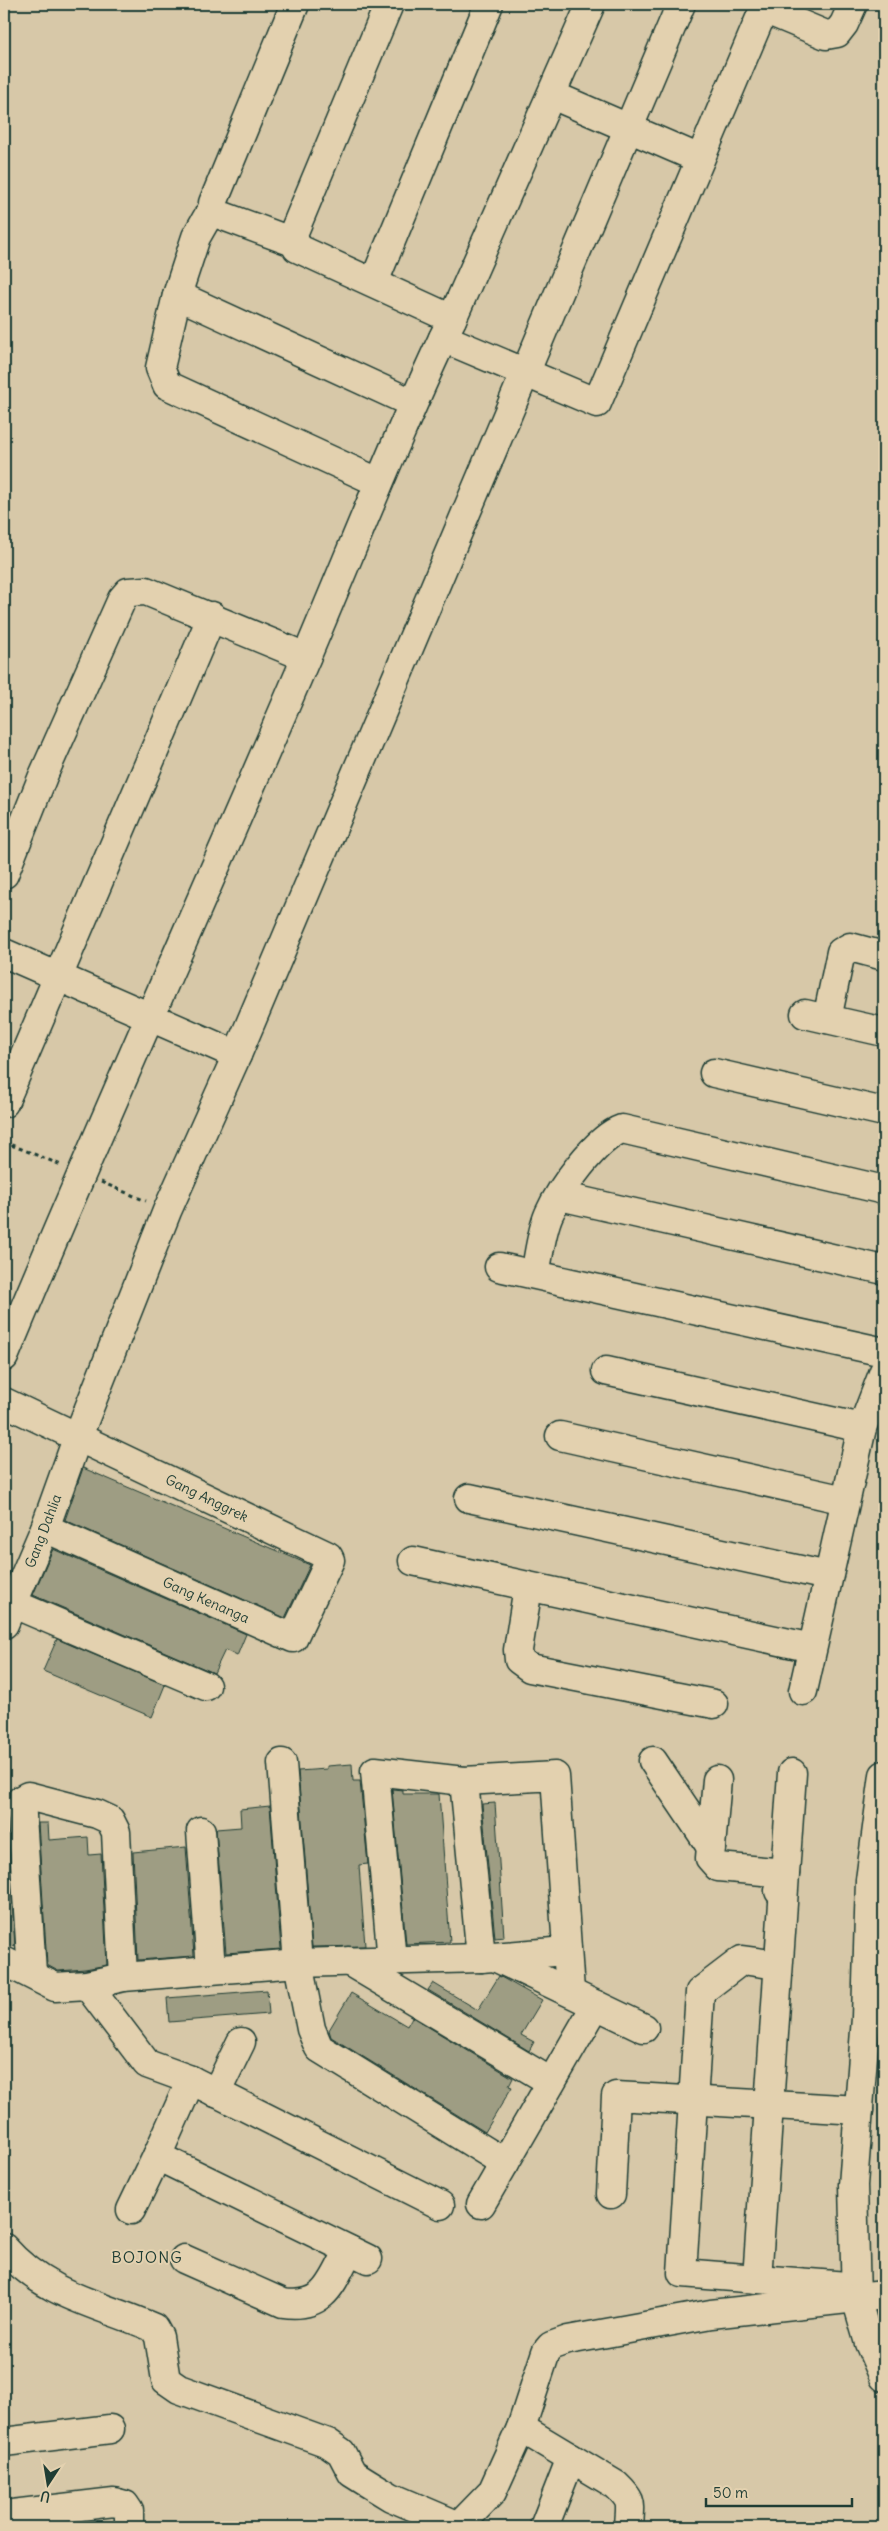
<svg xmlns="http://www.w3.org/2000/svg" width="888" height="2531" font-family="Delius,sans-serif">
<rect width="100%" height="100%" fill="#d7c8a8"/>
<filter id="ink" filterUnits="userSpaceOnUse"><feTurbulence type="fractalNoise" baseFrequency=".02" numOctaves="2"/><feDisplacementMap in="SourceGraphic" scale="10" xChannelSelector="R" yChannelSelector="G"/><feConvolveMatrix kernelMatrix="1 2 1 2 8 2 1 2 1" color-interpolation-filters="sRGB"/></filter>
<g filter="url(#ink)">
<g fill="#9e9d83" stroke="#1f3d34">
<polygon points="83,1468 310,1565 285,1618 65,1520"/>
<polygon points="53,1549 246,1634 237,1656 225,1650 214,1673 33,1595"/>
<polygon points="57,1639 165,1685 152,1717 43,1671"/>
<polygon points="352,1764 353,1781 360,1781 368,1864 359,1865 365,1946 312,1947 298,1771 327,1769 327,1766"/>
<polygon points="392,1789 403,1790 403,1794 439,1794 450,1942 406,1944"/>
<polygon points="495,1803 504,1937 495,1938 482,1804"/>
<polygon points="270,1806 281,1949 226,1953 216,1829 241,1827 240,1809"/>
<polygon points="38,1823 48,1823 49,1840 88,1837 89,1855 101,1854 107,1965 85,1969 58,1971 47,1965"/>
<polygon points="186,1847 194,1956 138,1960 133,1852"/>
<polygon points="10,1870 15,1946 10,1947 4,1945 4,1871"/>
<polygon points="499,1976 542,2000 521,2035 534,2042 529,2051 428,1990 433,1983 478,2010"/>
<polygon points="267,1990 269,2014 169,2022 167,1998"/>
<polygon points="351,1993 407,2026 412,2017 513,2078 509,2086 512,2087 485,2132 331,2037 329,2030"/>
</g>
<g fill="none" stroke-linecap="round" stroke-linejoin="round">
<defs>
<g id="minor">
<polyline points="764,9 826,35 837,33 844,24 853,4"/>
<polyline points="552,95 700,159"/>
<polyline points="212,209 196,237 177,295 160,368 167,385 378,482"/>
<polyline points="293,242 215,213 213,203 295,4"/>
<polyline points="374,282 489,4"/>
<polyline points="177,295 412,403"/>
<polyline points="452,319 591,4"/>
<polyline points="443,338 597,403 766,4"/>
<polyline points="4,874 43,776 122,599 128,592 146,591 306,657"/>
<polyline points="4,953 237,1055"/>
<polyline points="805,1014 884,1032"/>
<polyline points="827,1019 841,952 850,947 884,956"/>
<polyline points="714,1073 884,1112"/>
<polyline points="4,1103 212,616"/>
<polyline points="560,1196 884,1270"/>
<polyline points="499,1267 884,1352"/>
<path d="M535,1274C539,1256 541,1232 549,1214C560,1189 596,1138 622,1129L884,1190"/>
<path d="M4,1357C101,1123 206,892 306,658C354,545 399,430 452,319L297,248L293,234L389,4"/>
<polyline points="606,1371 862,1428"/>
<polyline points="4,1402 328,1556 330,1560 293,1638 45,1528"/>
<polyline points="560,1436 845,1500"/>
<polyline points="469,1498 828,1576"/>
<polyline points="413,1561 812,1648"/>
<polyline points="528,1587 518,1650 519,1660 530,1668 714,1704"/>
<polyline points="14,1604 206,1686"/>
<polyline points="4,1624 45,1528 78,1436 167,1211 237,1055 681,4"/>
<polyline points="803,1691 855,1459 862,1428 884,1371"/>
<polyline points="653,1761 711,1847"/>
<polyline points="282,1763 298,1963 311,2029 319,2048 505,2163"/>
<polyline points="884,1775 870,1880 866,2018 853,2185 856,2298 869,2343 884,2377"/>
<polyline points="717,1780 710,1858 718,1867 785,1873 779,1891"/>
<polyline points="464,1781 481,1958"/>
<polyline points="201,1831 211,1969"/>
<polyline points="4,1961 55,1987 87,1985 123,1977 298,1963 481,1958 565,1951"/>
<polyline points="348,1961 551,2082"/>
<polyline points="392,1961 375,1771 464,1781 555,1776 570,1991"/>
<polyline points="778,1965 742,1960 700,1992 682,2273 847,2286"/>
<polyline points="32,1973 21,1800 28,1796 97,1814 110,1820 116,1832 123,1977"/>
<polyline points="87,1985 147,2064 191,2080 440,2205"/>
<polyline points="596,2005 644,2028"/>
<polyline points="191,2080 157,2156 368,2259"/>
<polyline points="216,2093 241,2042"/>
<polyline points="611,2194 616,2096 859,2110"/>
<polyline points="481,2204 596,2005 497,1958"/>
<polyline points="131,2210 157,2156"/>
<path d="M4,2248C47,2297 98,2303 154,2328L159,2337L166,2380L179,2389L328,2443L341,2452L352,2473L368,2483L391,2497L459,2526"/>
<path d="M184,2259L283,2303C326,2309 332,2282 349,2250"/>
<polyline points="757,2279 792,1773"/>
<path d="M521,2428L616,2485C634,2502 630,2503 629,2527"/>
<polyline points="4,2442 110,2429"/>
<polyline points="4,2515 114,2502 125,2505 129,2511 129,2527"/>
<polyline points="458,2527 492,2492 521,2428 546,2352 551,2346 568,2340 711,2314 884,2295"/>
<polyline points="544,2527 571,2458"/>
</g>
</defs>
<use href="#minor" stroke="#1f3d34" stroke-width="31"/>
<g stroke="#1f3d34" stroke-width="3" stroke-dasharray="4 4" stroke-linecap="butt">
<polyline points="4,1142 61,1165"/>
<polyline points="101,1182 146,1201"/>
</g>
<use href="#minor" stroke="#e3d1af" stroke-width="28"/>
</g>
</g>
<g text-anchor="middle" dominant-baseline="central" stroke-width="4" stroke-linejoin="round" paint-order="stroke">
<g font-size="14" fill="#1f3d34" stroke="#e3d1af">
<text transform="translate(207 1498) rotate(26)">Gang Anggrek</text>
<text transform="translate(43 1531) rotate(-69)">Gang Dahlia</text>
<text transform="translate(206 1600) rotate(24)">Gang Kenanga</text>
</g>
<g font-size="16" letter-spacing="1" fill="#1f3d34" stroke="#e3d1af">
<text x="147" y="2257">BOJONG</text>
</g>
</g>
<rect width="888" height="2531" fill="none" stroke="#e3d1af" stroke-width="20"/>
<rect x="10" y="10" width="868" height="2511" fill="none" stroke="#1f3d34" stroke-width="2" filter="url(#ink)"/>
<g transform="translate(48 2484) rotate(192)" stroke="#e3d1af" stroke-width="4" paint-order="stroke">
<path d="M0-4L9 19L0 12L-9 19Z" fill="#1f3d34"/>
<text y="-8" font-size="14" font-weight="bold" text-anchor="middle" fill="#1f3d34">U</text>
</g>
<path d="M706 2498v8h146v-8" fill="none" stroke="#1f3d34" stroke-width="2.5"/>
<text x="713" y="2498" font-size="15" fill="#1f3d34" stroke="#e3d1af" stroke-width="4" paint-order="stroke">50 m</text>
</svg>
